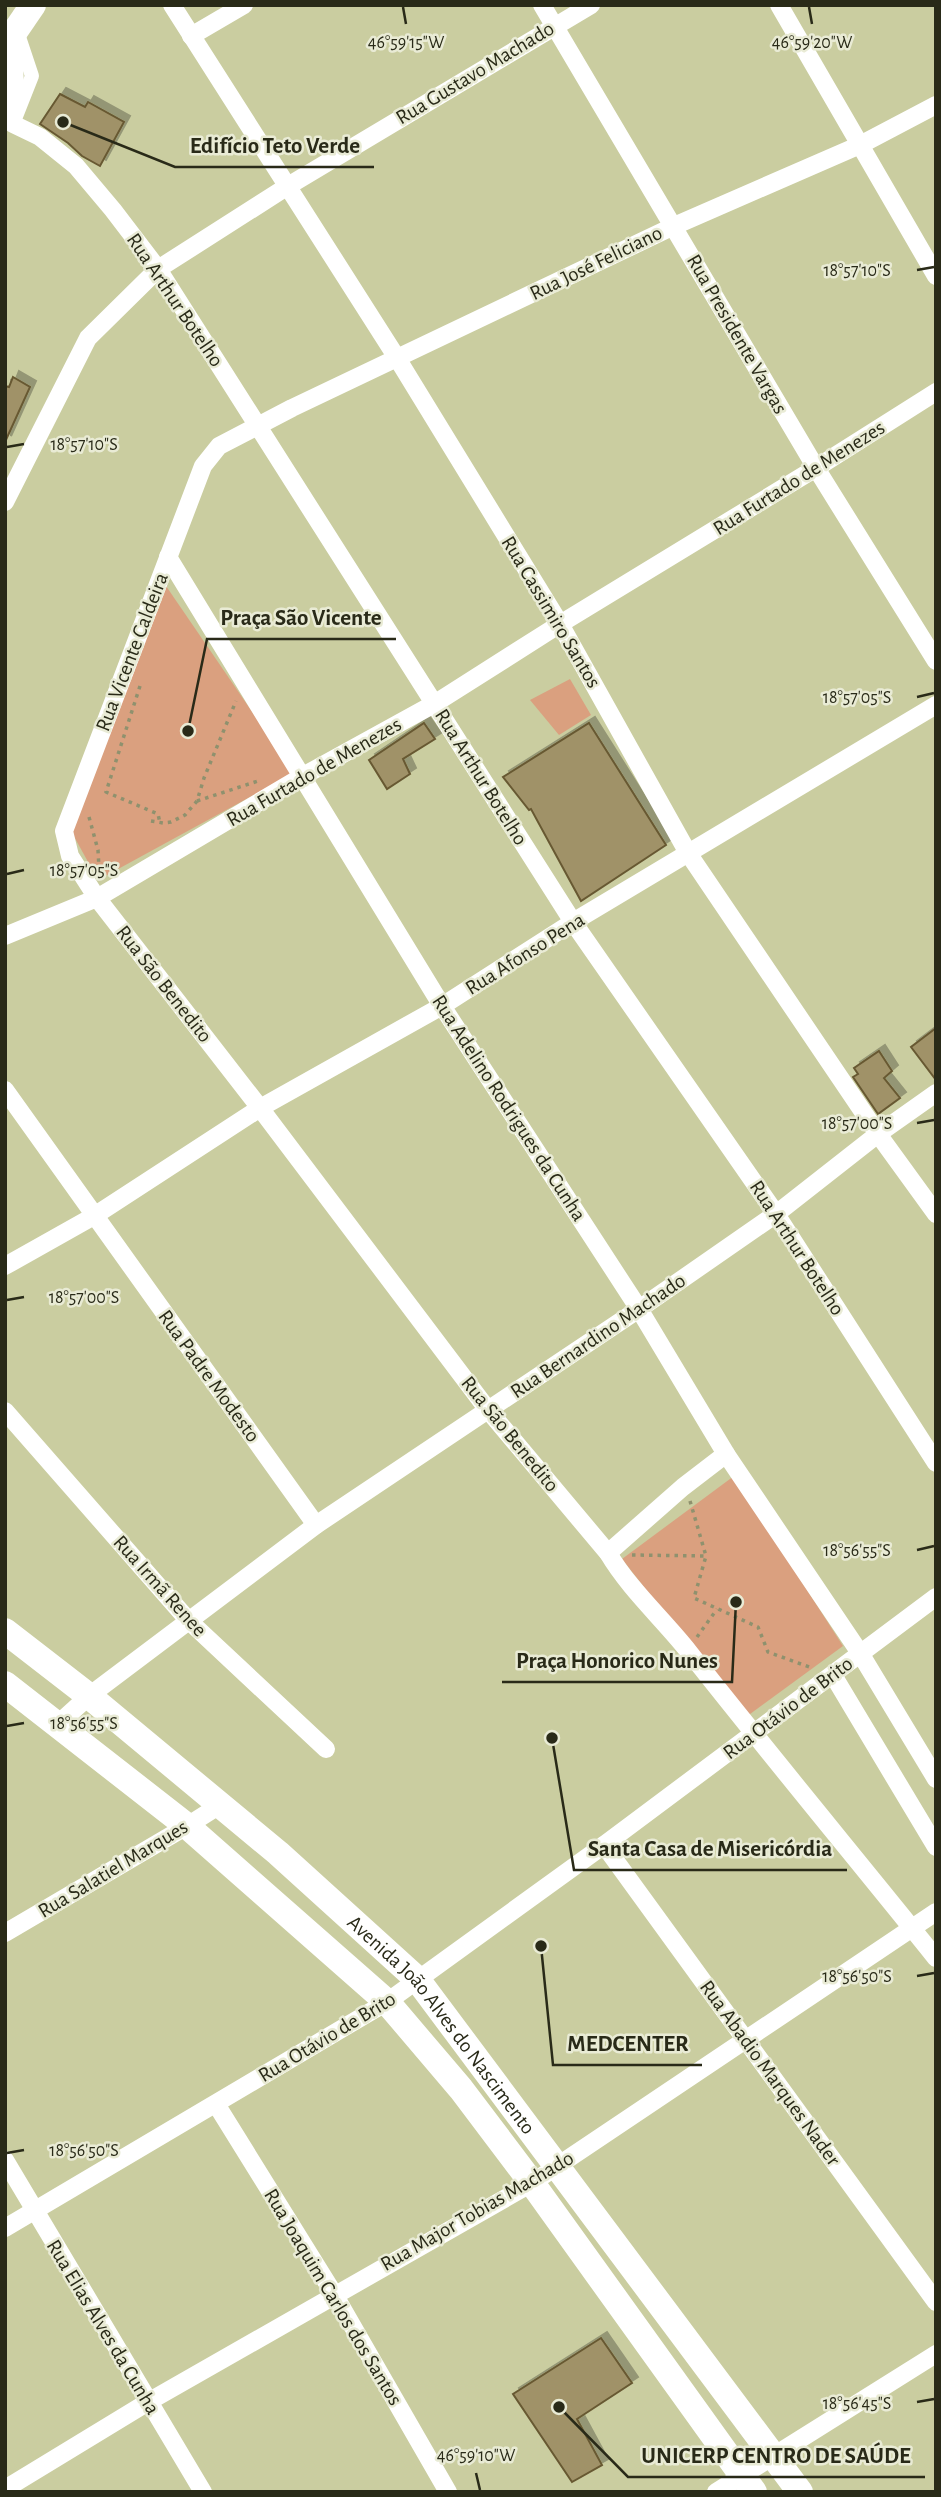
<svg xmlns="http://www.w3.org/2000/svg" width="941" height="2497" font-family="'Alegreya Sans',sans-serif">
<defs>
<filter id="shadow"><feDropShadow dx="6" dy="-6" stdDeviation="0" flood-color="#0004"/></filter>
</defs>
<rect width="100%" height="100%" fill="#cacda0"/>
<g fill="#daa07f">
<polygon points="166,586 294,773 98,880 71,831"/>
<polygon points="570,679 591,715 559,735 530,700"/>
<polygon points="734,1476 843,1646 746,1717 622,1559"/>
</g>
<g fill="#a09268" stroke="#675932" stroke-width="2" filter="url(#shadow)">
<polygon points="60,94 85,107 88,102 124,122 100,166 82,156 68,143 40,124"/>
<polygon points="13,377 30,387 5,442 5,386 9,387"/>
<polygon points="424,723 435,739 403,759 410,774 387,789 369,760"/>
<polygon points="589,723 666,845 581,901 531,809 529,810 503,777"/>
<polygon points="936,1028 936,1080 911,1047"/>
<polygon points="879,1051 892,1071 884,1078 900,1098 878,1114 853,1077 858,1074 854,1068"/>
<polygon points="601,2338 632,2383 577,2419 602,2465 572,2482 513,2394"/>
</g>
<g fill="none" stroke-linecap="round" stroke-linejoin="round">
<g stroke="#8f916e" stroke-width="3.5" stroke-dasharray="3.5 5" stroke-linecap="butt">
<polyline points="140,686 106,792 158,814 160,823"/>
<polyline points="197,801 258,781"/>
<polyline points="89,817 98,850 99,868"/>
<polyline points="151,821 163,823 171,822 185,815 197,801 204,778 236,701"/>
<polyline points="690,1501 706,1556"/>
<polyline points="632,1555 706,1556 694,1598 758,1627 768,1652 812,1668"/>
<polyline points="697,1637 717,1609"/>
</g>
<polyline stroke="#fff" stroke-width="14" points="13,124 32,76 18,34 22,29"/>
<g stroke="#fff" stroke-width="18">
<polyline points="172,5 397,358 560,624 688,853 878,1134 936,1214"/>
<polyline points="542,5 816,468 936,661"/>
<polyline points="779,5 936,276"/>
<polyline points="191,36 244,5"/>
<path d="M936,105L860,145L674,226L292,408L219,446L203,466L64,831L70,856L97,898L260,1108L488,1410L608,1553C630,1590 663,1619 689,1652C770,1755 854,1856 936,1958"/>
<polyline points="5,114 13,124 40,137 76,166 113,210 158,269 573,922 776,1214 936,1463"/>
<polyline points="5,502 88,338 158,269 288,186 591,5"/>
<polyline points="168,557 442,1006 639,1309 726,1454 860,1653 936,1779"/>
<polyline points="5,936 97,898 303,776 434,704 560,624 816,468 936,392"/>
<polyline points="5,1090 316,1525"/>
<polyline points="5,1266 94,1216 260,1108 442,1006 573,922 936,705"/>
<polyline points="5,1411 188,1620 326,1749"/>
<polyline points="608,1553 683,1487 726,1454"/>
<polyline points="833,1675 936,1847"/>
<polyline points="57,1725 89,1696 316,1525 639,1309 776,1214 878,1134 936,1093"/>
<polyline points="604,1845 936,2302"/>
<polyline points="5,1933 187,1826 220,1805"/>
<polyline points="216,2104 334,2294 448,2492"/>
<polyline points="5,2160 203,2492"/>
<polyline points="5,2228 387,2002 604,1845 936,1597"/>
<polyline points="5,2489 148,2402 532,2183 936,1912"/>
<polyline points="716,2492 936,2354"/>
</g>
<g stroke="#fff" stroke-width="26">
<polyline points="5,46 33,5"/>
<path d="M5,51C13,70 12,87 5,107"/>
<path id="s1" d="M5,1631L89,1696L278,1853L417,1979L800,2492"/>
<polyline points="5,1684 187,1826 387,2002 461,2089 532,2183 754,2492"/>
</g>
</g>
<path fill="none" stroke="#292a18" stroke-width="2.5" d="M403,7L406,24M809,7L812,24M917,270L934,267M7,447L24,444M917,697L934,693M7,874L24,870M917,1123L934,1120M7,1300L24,1297M917,1550L934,1546M7,1726L24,1723M917,1976L934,1973M7,2153L24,2150M917,2402L934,2399M476,2473L480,2490"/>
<g text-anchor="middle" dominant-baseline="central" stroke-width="5" stroke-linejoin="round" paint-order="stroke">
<g font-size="21" fill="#292a18" stroke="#e9ebd5">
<text transform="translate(475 73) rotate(-31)">Rua Gustavo Machado</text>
<text transform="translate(596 263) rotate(-26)">Rua José Feliciano</text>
<text transform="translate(175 300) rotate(56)">Rua Arthur Botelho</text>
<text transform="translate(737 334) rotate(60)">Rua Presidente Vargas</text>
<text transform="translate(799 478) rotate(-32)">Rua Furtado de Menezes</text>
<text transform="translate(551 612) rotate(59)">Rua Cassimiro Santos</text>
<text transform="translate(132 652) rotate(-69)">Rua Vicente Caldeira</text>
<text transform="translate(314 772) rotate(-30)">Rua Furtado de Menezes</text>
<text transform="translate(481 777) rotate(58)">Rua Arthur Botelho</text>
<text transform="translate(525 954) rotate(-32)">Rua Afonso Pena</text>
<text transform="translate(164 984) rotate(52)">Rua São Benedito</text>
<text transform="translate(509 1108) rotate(57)">Rua Adelino Rodrigues da Cunha</text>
<text transform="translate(797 1248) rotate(57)">Rua Arthur Botelho</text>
<text transform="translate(598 1336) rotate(-34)">Rua Bernardino Machado</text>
<text transform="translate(209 1376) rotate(54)">Rua Padre Modesto</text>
<text transform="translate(510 1434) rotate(51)">Rua São Benedito</text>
<text transform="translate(160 1586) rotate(48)">Rua Irmã Renee</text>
<text transform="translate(788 1708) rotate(-37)">Rua Otávio de Brito</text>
<text transform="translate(113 1869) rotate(-31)">Rua Salatiel Marques</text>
<text stroke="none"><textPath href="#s1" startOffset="590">Avenida João Alves do Nascimento</textPath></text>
<text transform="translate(327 2037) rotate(-31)">Rua Otávio de Brito</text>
<text transform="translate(770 2073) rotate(54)">Rua Abadio Marques Nader</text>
<text transform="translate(477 2211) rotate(-30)">Rua Major Tobias Machado</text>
<text transform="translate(333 2297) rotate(59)">Rua Joaquim Carlos dos Santos</text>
<text transform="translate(103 2327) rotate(59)">Rua Elias Alves da Cunha</text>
</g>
</g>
<g font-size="18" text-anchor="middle" fill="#292a18" stroke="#e9ebd5" stroke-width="5" stroke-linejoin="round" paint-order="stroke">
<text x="406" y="48">46°59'15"W</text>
<text x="812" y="48">46°59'20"W</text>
<text x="857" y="276">18°57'10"S</text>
<text x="84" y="450">18°57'10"S</text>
<text x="857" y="703">18°57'05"S</text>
<text x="84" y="876">18°57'05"S</text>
<text x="857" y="1129">18°57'00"S</text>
<text x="84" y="1303">18°57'00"S</text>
<text x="857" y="1556">18°56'55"S</text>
<text x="84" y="1729">18°56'55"S</text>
<text x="857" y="1982">18°56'50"S</text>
<text x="84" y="2156">18°56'50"S</text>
<text x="857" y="2409">18°56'45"S</text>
<text x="476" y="2461">46°59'10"W</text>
</g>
<path fill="none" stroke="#292a18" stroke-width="2.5" d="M63 122L175 167H374M188 731L207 639H396M736 1602L732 1682H502M552 1738L574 1870H847M541 1946L553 2065H702M559 2407L628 2477H925"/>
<g fill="#292a18" stroke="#e9ebd5" stroke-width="2.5">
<circle cx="63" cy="122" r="7"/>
<circle cx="188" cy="731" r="7"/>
<circle cx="736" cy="1602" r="7"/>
<circle cx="552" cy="1738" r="7"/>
<circle cx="541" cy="1946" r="7"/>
<circle cx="559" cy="2407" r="7"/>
</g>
<g font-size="23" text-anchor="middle" font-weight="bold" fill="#292a18" stroke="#e9ebd5" stroke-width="5" stroke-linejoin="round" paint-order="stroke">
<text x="275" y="153">Edifício Teto Verde</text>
<text x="301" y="625">Praça São Vicente</text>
<text x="617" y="1668">Praça Honorico Nunes</text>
<text x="710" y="1856">Santa Casa de Misericórdia</text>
<text x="628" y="2051">MEDCENTER</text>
<text x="776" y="2463">UNICERP CENTRO DE SAÚDE</text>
</g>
<rect width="941" height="2497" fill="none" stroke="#292a18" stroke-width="14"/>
</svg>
